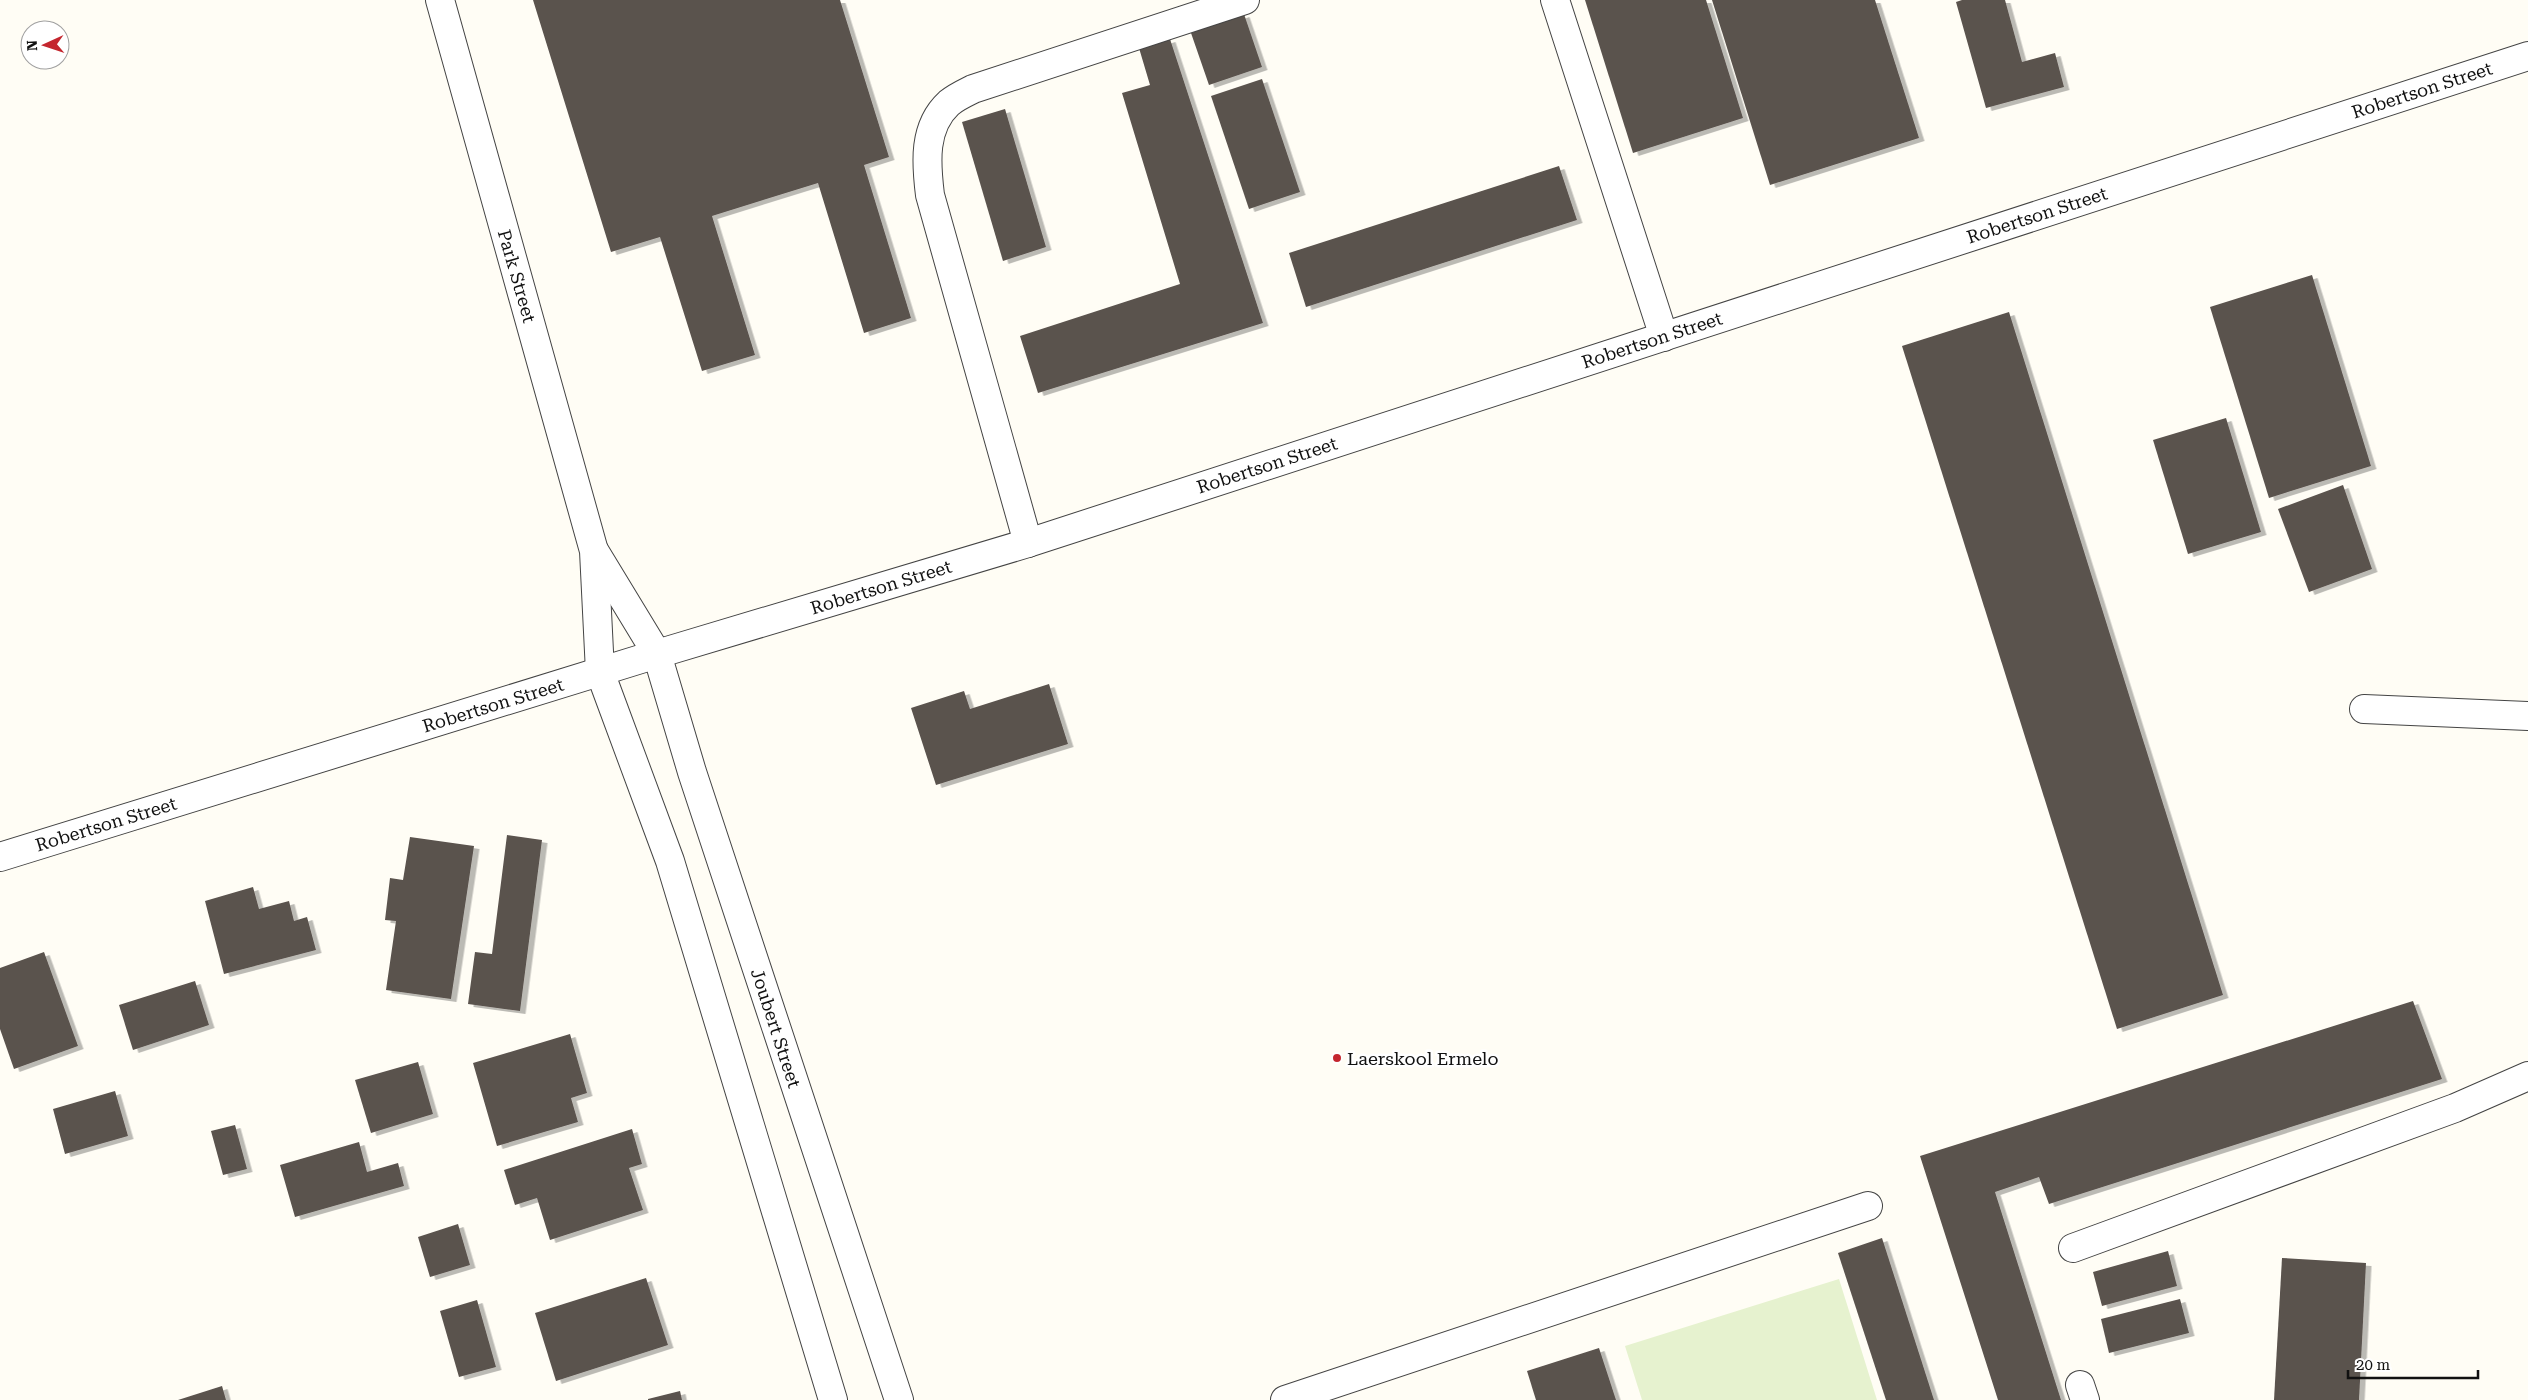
<svg xmlns="http://www.w3.org/2000/svg" width="2528" height="1400" font-family="'Roboto Serif',serif">
<defs>
<filter id="shadow"><feDropShadow dx="5.5" dy="3" stdDeviation="0" flood-color="#0004"/></filter>
</defs>
<rect width="100%" height="100%" fill="#fffdf5"/>
<polygon fill="#e6f2cf" points="1839,1279 1877,1400 1642,1400 1625,1346"/>
<g fill="#5a524d" filter="url(#shadow)">
<polygon points="533,0 840,0 889,157 864,165 911,318 864,333 818,183 712,216 755,355 702,371 660,237 611,252"/>
<polygon points="1585,0 1706,0 1743,118 1633,153"/>
<polygon points="1712,0 1875,0 1919,138 1770,185"/>
<polygon points="1962,0 2005,0 2022,62 2055,53 2064,87 1986,108 1956,2"/>
<polygon points="1244,14 1262,67 1209,85 1191,33"/>
<polygon points="1170,39 1263,323 1038,393 1020,336 1180,284 1122,93 1150,85 1139,48"/>
<polygon points="1262,79 1300,192 1249,209 1211,96"/>
<polygon points="1005,109 1046,247 1003,261 962,122"/>
<polygon points="1559,166 1577,220 1306,307 1289,253"/>
<polygon points="2312,275 2371,466 2269,498 2210,307"/>
<polygon points="2009,312 2223,995 2117,1029 1902,346"/>
<polygon points="2226,418 2261,532 2188,554 2153,440"/>
<polygon points="2343,485 2372,569 2309,592 2278,509"/>
<polygon points="1049,684 1068,744 936,785 911,708 964,691 970,709"/>
<polygon points="507,835 542,840 520,1011 468,1004 475,952 492,954"/>
<polygon points="410,837 474,846 451,999 386,990 396,921 385,920 390,878 403,880"/>
<polygon points="253,887 259,909 289,901 294,921 307,917 316,950 224,974 205,901"/>
<polygon points="44,952 78,1046 14,1069 0,1029 0,968"/>
<polygon points="195,981 209,1025 133,1050 119,1005"/>
<polygon points="2413,1001 2442,1079 2049,1204 2039,1177 1995,1192 2061,1400 1998,1400 1920,1156"/>
<polygon points="570,1034 587,1093 571,1098 578,1122 497,1146 473,1063"/>
<polygon points="418,1062 433,1114 371,1133 355,1080"/>
<polygon points="115,1091 128,1136 65,1154 53,1109"/>
<polygon points="235,1125 247,1169 223,1175 211,1131"/>
<polygon points="632,1129 642,1164 629,1168 643,1210 550,1240 537,1198 515,1205 504,1170"/>
<polygon points="359,1142 367,1172 398,1163 404,1186 295,1217 280,1165"/>
<polygon points="458,1224 470,1265 430,1277 418,1237"/>
<polygon points="1882,1238 1934,1400 1886,1400 1838,1253"/>
<polygon points="2168,1251 2177,1286 2102,1306 2093,1272"/>
<polygon points="2282,1258 2366,1263 2359,1400 2274,1400"/>
<polygon points="646,1278 668,1345 556,1381 535,1313"/>
<polygon points="2180,1299 2189,1333 2109,1353 2101,1319"/>
<polygon points="477,1300 496,1367 459,1377 440,1311"/>
<polygon points="1599,1348 1616,1400 1536,1400 1527,1371"/>
<polygon points="222,1386 226,1400 178,1400"/>
<polygon points="680,1391 682,1400 648,1400 648,1399"/>
</g>
<g fill="none" stroke-linecap="round" stroke-linejoin="round">
<defs>
<g id="minor">
<polyline points="440,0 594,551 600,672 670,861 833,1400"/>
<polyline points="1555,0 1664,337"/>
<path d="M1028,543L930,195C926,163 923,127 949,103C956,97 965,93 973,89L1245,0"/>
<polyline points="595,552 657,654 692,772 899,1400"/>
<polyline points="2364,709 2528,716"/>
<polyline points="0,857 657,654 1028,543 2528,56"/>
<polyline points="2073,1248 2455,1108 2528,1076"/>
<polyline points="2080,1385 2085,1400"/>
<polyline points="1285,1400 1868,1206"/>
</g>
</defs>
<use href="#minor" stroke="#444" stroke-width="30"/>
<use href="#minor" stroke="#fff" stroke-width="28"/>
</g>
<circle fill="#c4262e" stroke="#fff" stroke-width="2" cx="1337" cy="1058" r="5"/>
<g text-anchor="middle" dominant-baseline="central" stroke-width="5" stroke-linejoin="round" paint-order="stroke">
<g font-size="18" fill="#111" stroke="#fff">
<text transform="translate(2422 90) rotate(-18)">Robertson Street</text>
<text transform="translate(2037 215) rotate(-18)">Robertson Street</text>
<text transform="translate(517 276) rotate(74)">Park Street</text>
<text transform="translate(1652 340) rotate(-18)">Robertson Street</text>
<text transform="translate(1267 465) rotate(-18)">Robertson Street</text>
<text transform="translate(881 587) rotate(-17)">Robertson Street</text>
<text transform="translate(493 705) rotate(-17)">Robertson Street</text>
<text transform="translate(106 824) rotate(-17)">Robertson Street</text>
<text transform="translate(776 1028) rotate(72)">Joubert Street</text>
</g>
<g font-size="18" fill="#111" stroke="#fff" text-anchor="start">
<text x="1347" y="1058">Laerskool Ermelo</text>
</g>
</g>
<g transform="translate(45 45) rotate(267)"><circle r="24" fill="#ffffff" stroke="#a0a0a0"/>
<path d="M0-4L9 19L0 12L-9 19Z" fill="#c4262e"/>
<text y="-8" font-size="14" font-weight="bold" text-anchor="middle" fill="#111111">N</text>
</g>
<path d="M2348 1370v8h130v-8" fill="none" stroke="#111111" stroke-width="2.5"/>
<text x="2356" y="1370" font-size="15" fill="#111111" stroke="#ffffff" stroke-width="4" paint-order="stroke">20 m</text>
</svg>
